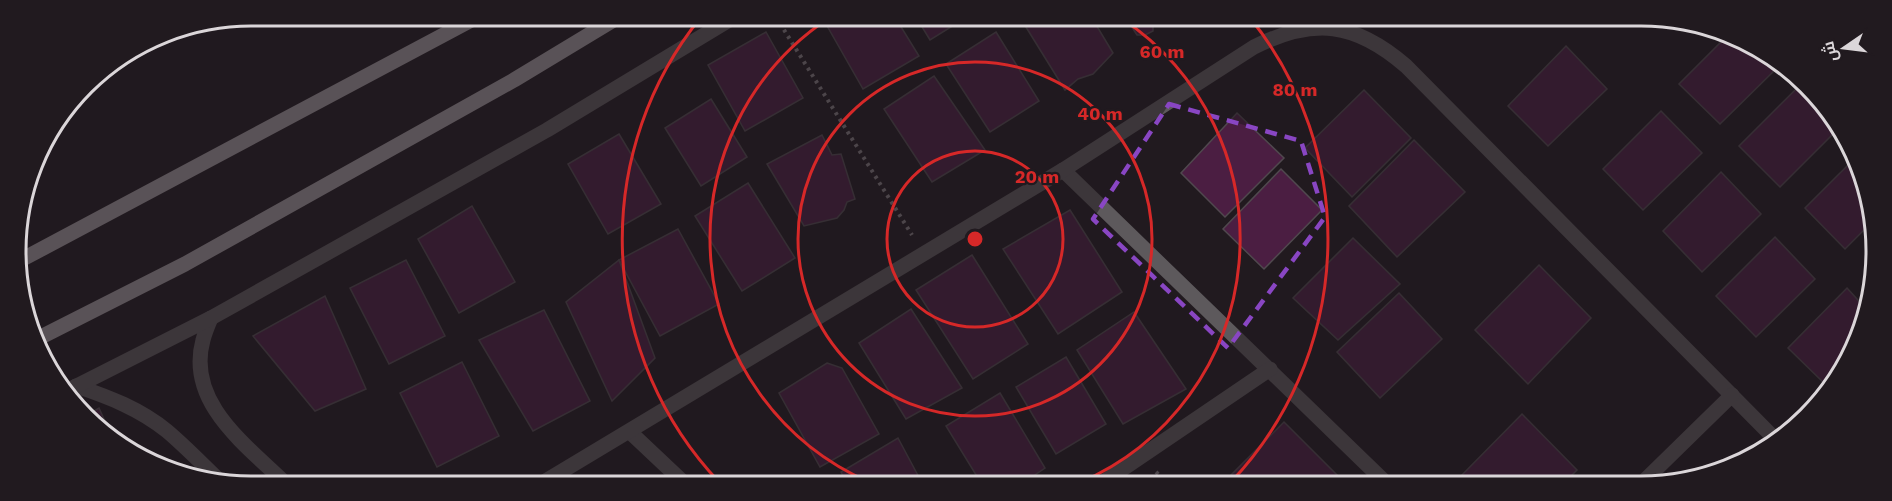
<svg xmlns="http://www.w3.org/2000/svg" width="1892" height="501" font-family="'Work Sans',Cairo,sans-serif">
<rect width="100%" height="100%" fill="#211a1f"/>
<g fill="#4b1e42" stroke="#50484e" stroke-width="1.5">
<polygon points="822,17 895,17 919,56 863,89"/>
<polygon points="916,17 967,17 930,40"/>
<polygon points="1023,17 1092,18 1113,53 1093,74 1078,79 1065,90 1021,19"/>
<polygon points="1126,18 1164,18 1153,23 1153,31 1145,35 1137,35"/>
<polygon points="766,32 803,98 745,131 708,65"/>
<polygon points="996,32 1039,101 990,132 946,64"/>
<polygon points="1727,36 1763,51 1778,67 1720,124 1679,84"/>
<polygon points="1566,46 1607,89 1548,146 1508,106"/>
<polygon points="934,76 985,150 932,182 884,109"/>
<polygon points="1798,87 1838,129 1780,187 1739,146"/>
<polygon points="1364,90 1411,138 1352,197 1305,148"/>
<polygon points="711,99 747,157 701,186 665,128"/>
<polygon points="1661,111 1702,153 1643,210 1603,169"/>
<polygon points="1237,113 1284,158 1225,217 1181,173"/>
<polygon points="619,134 661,204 608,234 568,164"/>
<polygon points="822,135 832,155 841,154 855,199 847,202 844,210 837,218 804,226 767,164"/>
<polygon points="1414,140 1465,192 1397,257 1349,206"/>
<polygon points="1854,159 1872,204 1872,222 1845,249 1805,208"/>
<polygon points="1281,169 1322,210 1264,269 1223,229"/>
<polygon points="1721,172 1761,214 1702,272 1663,231"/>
<polygon points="748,183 795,258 742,291 695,216"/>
<polygon points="472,206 515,282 459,313 418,239"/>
<polygon points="1070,210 1122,292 1058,334 1003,249"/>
<polygon points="678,229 719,304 660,336 619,260"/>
<polygon points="1775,237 1815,279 1756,337 1716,296"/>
<polygon points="1353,238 1400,284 1338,340 1293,298"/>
<polygon points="972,255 1028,344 973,379 916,290"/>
<polygon points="406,260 445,336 389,364 350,288"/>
<polygon points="619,260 655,358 612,401 566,302"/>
<polygon points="1539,265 1591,318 1528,384 1475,330"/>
<polygon points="1847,288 1867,310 1846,368 1829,388 1788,348"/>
<polygon points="1399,293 1442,339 1380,398 1337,352"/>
<polygon points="325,296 366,389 315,411 253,336"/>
<polygon points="911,309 962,388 906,419 859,343"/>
<polygon points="544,310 590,401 533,431 479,340"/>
<polygon points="1134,312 1186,389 1123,424 1077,350"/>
<polygon points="1066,357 1106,424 1056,454 1016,387"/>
<polygon points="462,362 499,436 437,467 400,393"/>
<polygon points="827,363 842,368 879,434 820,467 779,393"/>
<polygon points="1000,393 1045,468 1023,483 981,483 946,426"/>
<polygon points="99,408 112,437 87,415"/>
<polygon points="1522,414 1577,470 1563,484 1462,484 1458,479"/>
<polygon points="1284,422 1340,478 1334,483 1223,483"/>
<polygon points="898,438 922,483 847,483 841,472"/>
</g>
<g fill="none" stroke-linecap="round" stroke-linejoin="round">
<g stroke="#817b7f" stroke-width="4" stroke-dasharray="3 4.5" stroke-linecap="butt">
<polyline points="776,17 912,235"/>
<polyline points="1156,472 1167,483"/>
</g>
<g stroke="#5d595c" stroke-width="15">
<polyline points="1063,170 1387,484"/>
<path d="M211,318C208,325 205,332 203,340C186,402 245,444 284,482"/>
<path d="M76,386C109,397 140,409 167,431C186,447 203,465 221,482"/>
<polyline points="63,393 211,318 547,130 734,17"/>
<polyline points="630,432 683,482"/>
<path d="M544,482L1063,170L1254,47C1314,17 1355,22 1406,66L1776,440"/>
<polyline points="1102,483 1270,369"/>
<polyline points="1641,484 1732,395"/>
</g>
<g stroke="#9e979c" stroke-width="15">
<polyline points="19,261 479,16"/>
<polyline points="35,340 185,264 514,80 620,16"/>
</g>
</g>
<path d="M0 0H1892V501H0ZM1169,104L1301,141L1325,217L1228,348L1093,219Z" fill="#211a1f" fill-opacity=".55" fill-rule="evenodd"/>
<path fill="none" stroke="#8946c3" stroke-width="4.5" stroke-dasharray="12 8" stroke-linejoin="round" d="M1169,104L1301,141L1325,217L1228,348L1093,219Z"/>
<g fill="none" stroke="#d62828" stroke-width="3">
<circle cx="975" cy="239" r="88"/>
<circle cx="975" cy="239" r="177"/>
<path d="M869 482A265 265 0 0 1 829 18M1121 18A265 265 0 0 1 1079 483"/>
<path d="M719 482A353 353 0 0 1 701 17M1251 19A353 353 0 0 1 1231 482"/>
</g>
<path d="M0 0H1892V501H0ZM251 26H1641A225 225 0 0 1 1866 251V251A225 225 0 0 1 1641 476H251A225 225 0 0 1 26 251V251A225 225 0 0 1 251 26Z" fill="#211a1f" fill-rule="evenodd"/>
<path fill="none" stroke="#dbd6d9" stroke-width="3" d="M251 26H1641A225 225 0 0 1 1866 251V251A225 225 0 0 1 1641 476H251A225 225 0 0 1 26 251V251A225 225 0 0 1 251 26Z"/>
<circle cx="975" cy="239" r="9" fill="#d62828" stroke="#211a1f" stroke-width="3"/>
<g font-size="18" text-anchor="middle" font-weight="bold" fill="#d62828" stroke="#211a1f" stroke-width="4.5" stroke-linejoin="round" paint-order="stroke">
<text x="1162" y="58">60 m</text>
<text x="1295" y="96">80 m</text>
<text x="1100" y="120">40 m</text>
<text x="1037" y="183">20 m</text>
</g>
<g transform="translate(1844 48) rotate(256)" stroke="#211a1f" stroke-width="4.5" paint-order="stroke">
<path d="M0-4.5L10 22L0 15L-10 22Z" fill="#dbd6d9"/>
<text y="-9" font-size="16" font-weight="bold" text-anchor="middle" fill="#dbd6d9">ش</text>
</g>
</svg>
